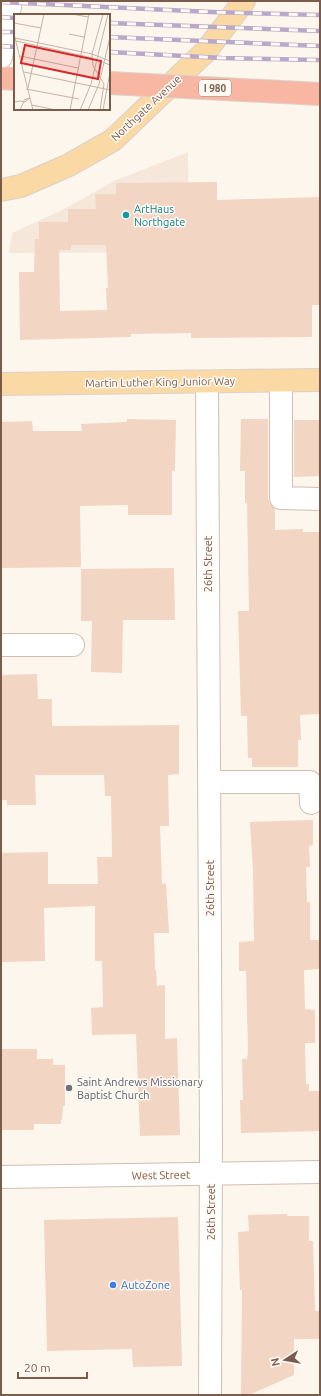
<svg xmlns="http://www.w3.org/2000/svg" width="321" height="1396" font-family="Ubuntu,sans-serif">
<rect width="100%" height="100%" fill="#fdf6ec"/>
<polygon fill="#f5e8da" points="188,152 189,252 9,253 12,233 64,209 114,181"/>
<g fill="#f3d5c3" fill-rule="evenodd">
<path d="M217,182V200L320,197V305H312V337L191,338V333L131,334V337L20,340L19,272H34L35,239H39V222H68V209H96L95,194H116V183ZM71,245H106L108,288H106L107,310L60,311L59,250H71Z"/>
<polygon points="127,419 176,420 175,471 172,471 172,515 128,515 128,505 80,506 81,567 1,568 1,422 32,421 33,431 82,431 81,424 127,422"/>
<polygon points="241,419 268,419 268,498 270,504 275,509 275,530 303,529 303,532 320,532 320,714 300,715 301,740 298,740 298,767 252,767 252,758 248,758 247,716 241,716 238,611 249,611 247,503 245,503 245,471 240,471"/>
<polygon points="294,420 320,420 320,476 294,477"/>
<polygon points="174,568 175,620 123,620 122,673 91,672 92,621 81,621 81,569"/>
<polygon points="37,674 38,699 52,699 52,726 179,725 179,774 168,775 169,826 160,826 162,884 166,883 169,933 154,933 155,970 156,970 157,986 165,985 165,1039 177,1038 180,1135 140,1136 136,1034 92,1035 91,1008 103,1007 102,961 95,961 95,906 44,908 45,961 1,962 1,853 48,852 48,884 98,884 97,857 112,857 111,796 105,796 104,775 35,775 36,805 7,805 7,800 1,800 1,675"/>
<polygon points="313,820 313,845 309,846 310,867 306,867 307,902 310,902 310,940 320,940 320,969 304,970 305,1009 315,1010 315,1043 305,1043 306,1084 309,1084 309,1091 320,1091 320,1131 241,1133 240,1100 243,1100 242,1059 247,1059 248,1051 246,971 239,971 239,942 254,941 253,871 250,822"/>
<polygon points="1,1049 37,1049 37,1059 53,1059 53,1065 65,1065 65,1106 63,1106 62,1120 61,1120 61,1124 34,1124 34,1130 1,1130"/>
<polygon points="287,1214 287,1216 309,1216 309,1241 313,1241 315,1311 320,1311 320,1339 294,1339 294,1375 249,1395 241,1395 242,1290 240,1290 238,1232 249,1231 248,1215"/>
<polygon points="178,1217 182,1366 133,1367 132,1349 47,1351 44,1220"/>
</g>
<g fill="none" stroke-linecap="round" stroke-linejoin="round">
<defs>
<g id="minor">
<polyline points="1,57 11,1"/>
<polyline points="281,381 281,498 320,499"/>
<polyline points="207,382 211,1142 210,1395"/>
<polyline points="1,645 73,645"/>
<polyline points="209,782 310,782 311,803"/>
<polyline points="1,1177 320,1172"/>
</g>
<g id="major">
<polyline points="1,190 21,186 69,165 113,140 206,51 244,1"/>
<polyline points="1,384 320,380"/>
</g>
<polyline id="highway" points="1,78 15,79"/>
</defs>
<use href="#minor" stroke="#d1beb0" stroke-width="24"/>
<use href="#major" stroke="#dad1cd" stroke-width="24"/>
<use href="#highway" stroke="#dad1cd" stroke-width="24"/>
<use href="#minor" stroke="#fff" stroke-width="22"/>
<use href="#major" stroke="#fbd9a5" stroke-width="22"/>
<use href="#highway" stroke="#f7b7a3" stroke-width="22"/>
<defs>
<g id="rail">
<polyline points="1,2 211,12 320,15"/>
<polyline points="1,17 15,18"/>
<polyline points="109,23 320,31"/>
<polyline points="1,32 15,32"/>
<polyline points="109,37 320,46"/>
<polyline points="1,46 15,47"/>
<polyline points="109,52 222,58 320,60"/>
</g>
</defs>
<use href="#rail" stroke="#b9a8c9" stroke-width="4.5"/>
<use href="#rail" stroke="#fffaf3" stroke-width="3" stroke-dasharray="9" stroke-linecap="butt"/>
<defs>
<polyline id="highway-bridge" points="109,83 320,94"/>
</defs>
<use href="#highway-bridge" stroke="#dad1cd" stroke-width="24" stroke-linecap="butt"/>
<use href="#highway-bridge" stroke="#f7b7a3" stroke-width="22"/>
</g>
<circle fill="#0f9aa8" stroke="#fffaf3" stroke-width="1.5" cx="126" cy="215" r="4"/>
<circle fill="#6b7280" stroke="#fffaf3" stroke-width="1.5" cx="69" cy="1088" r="4"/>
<circle fill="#3f7fe0" stroke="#fffaf3" stroke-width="1.5" cx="113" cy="1285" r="4"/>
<g text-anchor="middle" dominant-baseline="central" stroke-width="3" stroke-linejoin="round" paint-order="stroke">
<rect fill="#fffaf3" stroke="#a28b7f" stroke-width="1" x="199" y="80" width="32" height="16" rx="3"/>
<g font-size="10" font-weight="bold" fill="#7a5c4d">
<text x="215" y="88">I 980</text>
</g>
<g font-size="11" fill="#7a5c4d" stroke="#fffaf3">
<text transform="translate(146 108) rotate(-43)">Northgate Avenue</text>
<text transform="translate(160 382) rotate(-1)">Martin Luther King Junior Way</text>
<text transform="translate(208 564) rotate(-90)">26th Street</text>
<text transform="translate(210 888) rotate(-90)">26th Street</text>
<text transform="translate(161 1175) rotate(-1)">West Street</text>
<text transform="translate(211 1212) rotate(-90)">26th Street</text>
</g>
<g font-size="11" fill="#0d838f" stroke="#fffaf3" text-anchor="start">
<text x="134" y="209">ArtHaus<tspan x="134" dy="13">Northgate</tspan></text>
</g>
<g font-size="11" fill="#5b616d" stroke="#fffaf3" text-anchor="start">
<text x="77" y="1082">Saint Andrews Missionary<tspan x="77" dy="13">Baptist Church</tspan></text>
</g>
<g font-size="11" fill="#366cbe" stroke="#fffaf3" text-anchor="start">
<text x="121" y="1285">AutoZone</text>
</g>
</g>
<g transform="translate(14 14)">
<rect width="96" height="96" fill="#fdf6ec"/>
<path fill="none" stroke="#c5b3a7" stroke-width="1" d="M58,0L74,3M0,9L27,14M0,20L19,96M55,20L70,23M1,24L78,40L96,47M2,27L79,44M78,40L79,52L90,70L86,96M78,40L89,0M6,42L64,54M83,46L96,51M10,58L96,76M14,74L30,0M12,75L65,85M0,88L7,87L10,88H11L16,84L10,86V88L9,89L6,96M18,91L42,96M56,96L75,0M66,96L77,70L94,0M74,96L85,70L96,23M89,96L96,58"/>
<path fill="#d62828" fill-opacity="0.15" stroke="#d62828" stroke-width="2" d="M11,31L87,47L84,65L7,49Z"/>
<rect width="96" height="96" fill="none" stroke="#7a5c4d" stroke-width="2"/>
</g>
<rect width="321" height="1396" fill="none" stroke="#7a5c4d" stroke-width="4"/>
<g transform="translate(285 1360) rotate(258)" stroke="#fffaf3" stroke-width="3" paint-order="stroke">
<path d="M0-3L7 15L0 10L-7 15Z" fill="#7a5c4d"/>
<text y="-6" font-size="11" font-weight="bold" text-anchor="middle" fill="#7a5c4d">N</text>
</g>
<path d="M18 1372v6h69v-6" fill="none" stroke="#7a5c4d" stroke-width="2"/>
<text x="24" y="1372" font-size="12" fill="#7a5c4d" stroke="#fffaf3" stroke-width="3" paint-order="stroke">20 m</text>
</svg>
